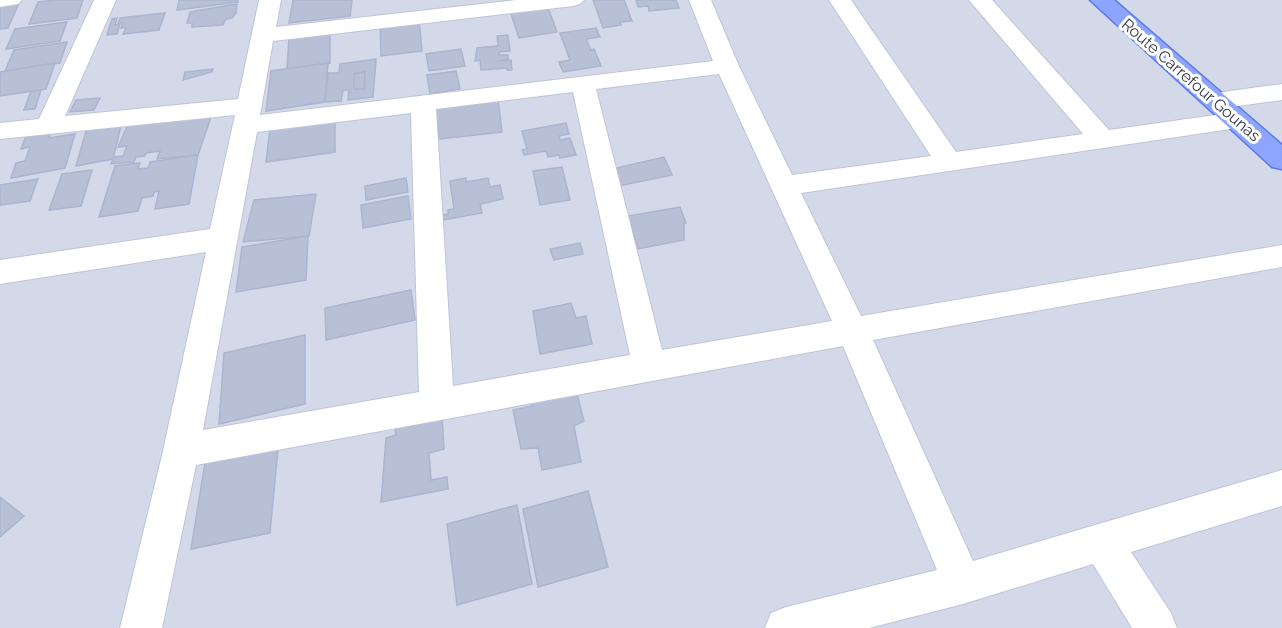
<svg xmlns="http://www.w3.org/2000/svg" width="1282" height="628" font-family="Raleway,sans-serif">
<rect width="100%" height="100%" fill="#e2e6f2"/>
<rect fill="#d4d9ea" x="0" y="0" width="1282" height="628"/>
<g fill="#b7c0d4" stroke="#aab5cf" stroke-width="1.5" fill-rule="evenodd">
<polygon points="56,0 83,0 77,18 29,24 38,2"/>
<polygon points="179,0 238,0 238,2 177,10"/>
<polygon points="293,0 352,0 350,16 289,23"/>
<polygon points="593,0 624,0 632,21 620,22 621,25 603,28"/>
<polygon points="636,0 676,0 679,8 649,11 648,6 638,7"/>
<polygon points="20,1 8,28 0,29 0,4"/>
<polygon points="237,4 236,13 232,18 226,19 223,25 192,27 192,23 187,23 190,12"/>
<polygon points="547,5 557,32 519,38 510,11"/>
<polygon points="165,13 159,30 123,34 126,28 121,28 123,23 118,24 120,18"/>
<polygon points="117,18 115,25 120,24 117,34 107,35 112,19"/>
<polygon points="419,20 422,51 381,56 380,25"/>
<polygon points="67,22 60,41 6,49 15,29"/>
<polygon points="596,28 600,37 586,39 591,50 594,49 601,66 563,72 559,62 570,60 560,33"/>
<polygon points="330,32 330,63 287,69 289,38"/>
<polygon points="508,35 510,51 499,52 499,55 508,55 508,59 499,61 511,60 512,70 507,70 507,68 481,70 480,60 475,61 477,48 498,46 497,36"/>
<polygon points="67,42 60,63 5,71 14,50"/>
<polygon points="461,49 465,66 429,71 426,54"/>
<path d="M376,59L373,97L348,100L349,90H343L341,101L325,102L328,73H339L340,64ZM365,72L364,89H354V74Z"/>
<polygon points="55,63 46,89 0,96 0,72"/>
<polygon points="328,63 325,102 266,111 271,71"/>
<polygon points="213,69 212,72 183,80 185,72"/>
<polygon points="456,71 460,89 430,94 427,75"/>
<polygon points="365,72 364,89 354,89 354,74"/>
<polygon points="41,90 35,109 24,110 31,91"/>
<polygon points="100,98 94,110 70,112 76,100"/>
<polygon points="498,99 502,132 440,139 434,107"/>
<polygon points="212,114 198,155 157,159 160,151 146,153 145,156 136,157 134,162 111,164 114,157 123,156 127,146 118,147 129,122"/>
<polygon points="335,118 335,152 266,162 270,128"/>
<polygon points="122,122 113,159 76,166 87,128"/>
<polygon points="566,123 569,134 559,136 560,140 570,138 576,155 560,158 559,155 548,157 546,151 524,155 522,150 527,149 522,131"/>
<polygon points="51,132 49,138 75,134 65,168 11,178 16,163 25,161 30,147 21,149 26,136"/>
<polygon points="198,155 189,204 155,209 159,191 154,192 153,196 142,198 138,211 99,217 115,166 140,163 138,169 148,168 150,162"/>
<polygon points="664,157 672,175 619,186 612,169"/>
<polygon points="562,167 570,200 540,205 533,171"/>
<polygon points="92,170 81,206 49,210 62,174"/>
<polygon points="406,178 408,192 366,200 365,186"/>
<polygon points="466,178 466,182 488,178 490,187 500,185 503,199 480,204 482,213 438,221 437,216 448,214 448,210 454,209 450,181"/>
<polygon points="38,179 30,201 0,205 0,185"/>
<polygon points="316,194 309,236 243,242 254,200"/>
<polygon points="408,196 411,219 363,228 361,205"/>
<polygon points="680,207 686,223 684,224 684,240 638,249 628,216"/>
<polygon points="308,236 306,280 236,292 242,247"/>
<polygon points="580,243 583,254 554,260 550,249"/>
<polygon points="411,290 415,320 326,340 325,308"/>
<polygon points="571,303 576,318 586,316 592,344 540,354 533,311"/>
<polygon points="305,335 305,404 219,424 224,353"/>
<polygon points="576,390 584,421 574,426 581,462 542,470 538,448 521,449 513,410 532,406 531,398"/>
<polygon points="442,414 444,449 429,453 431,480 447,477 448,489 381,502 386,438 396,435 395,429"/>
<polygon points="279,438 270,533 191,549 207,451"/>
<polygon points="588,491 608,567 538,587 523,509"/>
<polygon points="0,497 24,516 0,537"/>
<polygon points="517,505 532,584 457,605 447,524"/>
</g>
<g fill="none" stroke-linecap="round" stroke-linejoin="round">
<defs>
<g id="minor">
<polygon points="0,0 22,0 18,4 0,7"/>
<path d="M94,0H116L65,116L238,99L259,0H281L276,27L516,0H584L580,4L573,6L273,41L260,115L713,61L689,0H711L739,66L792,175L931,156L829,0H851L956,152L1083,134L969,0H992L1109,130L1237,112L1246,114L1250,120L1246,126L1237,128L801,193L861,316L1282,245V267L873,340L973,561L1282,470V506L1131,552L1171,613L1177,628H1132L1093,564L963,604L869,628H765L771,613L786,607L937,570L843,346L196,465L162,628H120L163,451L206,252L0,284V260L210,229L235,115L0,139V123L39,119ZM719,74L832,321L662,350L596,89ZM573,92L630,355L453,386L436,109ZM411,113L419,392L203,430L257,132Z"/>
<polygon points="1282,84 1282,100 1216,109 1207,106 1204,101 1207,96 1216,93"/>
</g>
<polygon id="major" points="1090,0 1114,0 1282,145 1282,169 1272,167"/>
</defs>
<use href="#minor" stroke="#bec5d9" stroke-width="2"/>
<use href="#major" stroke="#5979e9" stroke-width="3"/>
<use href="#minor" fill="#fff" fill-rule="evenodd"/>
<use href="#major" fill="#8ea5ff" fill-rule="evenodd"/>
</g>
<g text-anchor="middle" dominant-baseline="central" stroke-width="6" stroke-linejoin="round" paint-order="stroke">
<g font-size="16" fill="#323844" stroke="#fff">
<text transform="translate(1191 80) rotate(41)">Route Carrefour Gounas</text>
</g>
</g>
</svg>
